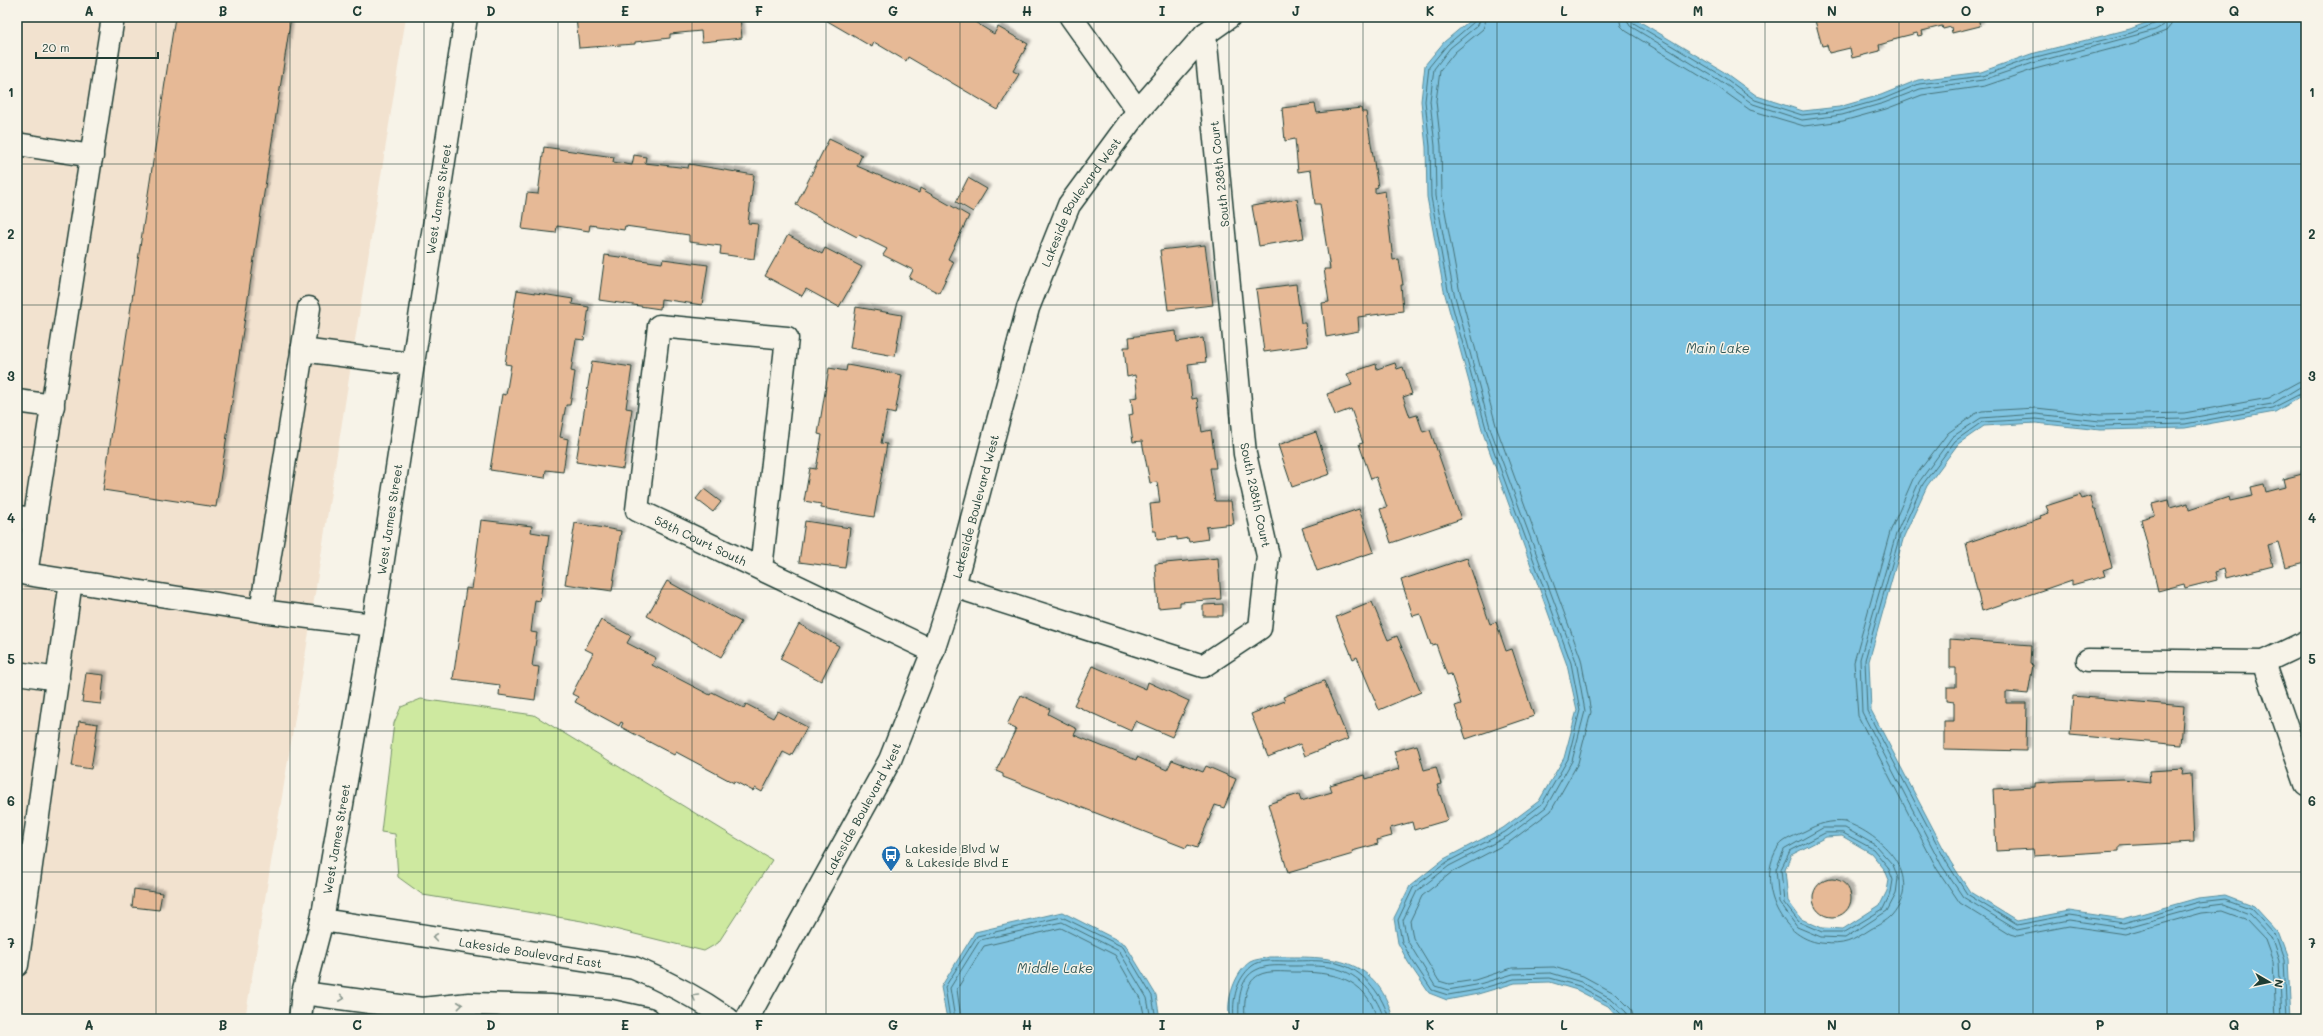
<svg xmlns="http://www.w3.org/2000/svg" width="2323" height="1036" font-family="Mali,sans-serif">
<defs>
<filter id="shadow"><feDropShadow dx="3.5" dy="-3.5" stdDeviation="1" flood-color="#0004"/></filter>
</defs>
<rect width="100%" height="100%" fill="#f7f3e8"/>
<filter id="ink" filterUnits="userSpaceOnUse"><feTurbulence type="fractalNoise" baseFrequency=".025" numOctaves="2"/><feDisplacementMap in="SourceGraphic" scale="8" xChannelSelector="R" yChannelSelector="G"/><feConvolveMatrix kernelMatrix="1 2 1 2 8 2 1 2 1" color-interpolation-filters="sRGB"/></filter>
<g filter="url(#ink)">
<polygon fill="#f2e2cf" points="17,17 406,17 302,676 245,1019 17,1019"/>
<polygon fill="#cee9a0" stroke="#76936a" points="421,699 534,715 772,860 718,943 704,951 582,921 423,895 398,877 395,834 381,832 394,723 401,707"/>
<g fill="#80c4e1" stroke="#598e9c" fill-rule="evenodd">
<path d="M1474,17H1632L1724,72L1757,96L1803,111L1839,107L1881,95L1918,80L1981,72L2031,54L2130,29L2161,17H2306V394L2275,412L2185,428L2100,430L2036,423L1984,426L1958,444L1927,486L1904,536L1869,661L1871,710L1950,861L1970,892L2017,921L2069,911L2123,919L2198,898L2225,895L2254,906L2278,932L2288,959L2291,1019H1620L1608,1006L1577,990L1550,982L1515,983L1478,994L1447,1000L1429,993L1408,962L1398,943L1394,918L1410,886L1444,859L1503,828L1539,801L1564,758L1577,710L1567,665L1483,433L1444,291L1427,197L1426,147L1421,101L1425,65L1444,42ZM1842,836L1871,853L1885,870L1889,880L1887,891L1880,905L1843,929L1822,928L1801,919L1788,901L1785,870L1791,855L1826,837Z"/>
<polygon points="1062,912 1125,944 1156,995 1160,1019 947,1019 941,987 975,932"/>
<path d="M1269,957C1325,957 1376,952 1393,1019H1230C1225,1002 1235,972 1250,962C1255,959 1264,959 1269,957Z"/>
</g>
<g fill="none" stroke-linecap="round" stroke-linejoin="round">
<g stroke="#467379" stroke-width="1">
<polyline points="1476,17 1474,22 1447,45 1429,67 1425,101 1430,146 1431,197 1448,290 1487,432 1571,663 1580,710 1568,759 1542,804 1505,832 1447,862 1413,888 1398,920 1402,942 1412,960 1432,990 1448,995 1477,990 1514,979 1550,978 1579,986 1610,1003 1622,1015 1623,1019"/>
<polyline points="1481,17 1478,25 1450,48 1434,69 1430,101 1435,146 1436,196 1453,289 1491,431 1576,661 1585,711 1572,761 1546,807 1508,836 1449,866 1417,891 1403,920 1407,940 1435,986 1448,990 1476,985 1513,974 1551,973 1581,982 1612,999 1626,1012 1628,1019"/>
<polyline points="1487,17 1483,29 1455,52 1440,71 1436,101 1441,146 1442,195 1459,288 1497,429 1581,659 1591,712 1578,763 1551,811 1511,841 1452,872 1422,896 1410,921 1413,938 1439,981 1449,984 1475,980 1512,968 1554,967 1583,976 1616,994 1631,1009 1634,1019"/>
<polyline points="1619,17 1621,26 1626,31 1715,85 1750,110 1804,126 1843,121 1886,109 1922,95 1985,86 2035,69 2134,43 2166,31 2171,25 2172,17"/>
<polyline points="1625,17 1630,26 1719,80 1753,104 1802,120 1842,115 1884,103 1920,89 1983,80 2033,63 2155,30 2164,25 2166,17"/>
<polyline points="1630,17 1632,22 1721,75 1755,100 1802,115 1840,111 1883,99 1919,84 1982,76 2032,58 2131,33 2159,22 2161,17"/>
<path d="M1845,822C1882,835 1925,876 1892,915C1887,921 1878,925 1871,929C1852,941 1845,946 1821,943C1779,938 1755,880 1779,846C1784,839 1797,835 1805,831C1818,824 1830,820 1845,822Z"/>
<polygon points="1823,828 1845,828 1875,845 1893,865 1898,878 1896,894 1887,911 1845,938 1821,937 1797,927 1779,902 1776,869 1784,850"/>
<polygon points="1843,833 1873,849 1888,867 1893,880 1891,892 1883,909 1845,932 1822,932 1799,922 1784,903 1781,869 1790,851 1825,833"/>
<polyline points="950,1019 945,987 977,936 1062,917 1123,947 1152,996 1156,1019"/>
<polyline points="955,1019 950,988 980,940 1062,922 1119,951 1147,998 1151,1019"/>
<polyline points="961,1019 957,989 984,946 1061,928 1115,955 1141,1000 1145,1019"/>
<path d="M1234,1019C1232,1000 1236,979 1252,966C1260,959 1278,961 1288,961C1305,961 1327,959 1343,965C1366,973 1383,996 1389,1019"/>
<path d="M1239,1019C1238,1003 1239,978 1256,970C1267,964 1281,966 1293,966C1308,966 1327,965 1341,970C1362,977 1378,998 1384,1019"/>
<path d="M1245,1019C1244,1004 1244,983 1259,975C1269,970 1283,972 1293,972C1331,972 1366,976 1377,1019"/>
<polyline points="2276,1019 2273,962 2265,940 2245,919 2223,911 2201,913 2125,934 2069,926 2017,936 2010,934 1960,903 1937,869 1858,716 1854,662 1890,532 1913,479 1948,433 1975,414 1982,411 2036,408 2100,415 2184,413 2269,398 2298,382 2306,380"/>
<polyline points="2282,1019 2279,961 2271,937 2249,914 2224,904 2200,907 2124,928 2069,920 2017,930 1963,897 1942,866 1862,712 1860,659 1896,534 1919,482 1952,437 1981,418 2036,414 2100,421 2184,419 2272,404 2300,387 2306,386"/>
<polyline points="2287,1019 2284,960 2275,934 2252,909 2225,899 2199,902 2124,923 2069,915 2017,925 1967,894 1947,863 1867,711 1865,660 1900,535 1923,484 1955,441 1982,422 2036,419 2100,426 2185,424 2273,408 2306,391"/>
</g>
</g>
<g fill="#e6b996" stroke="#1f3d34" filter="url(#shadow)">
<polygon points="175,17 291,17 216,507 103,490"/>
<polygon points="576,17 740,17 742,38 702,42 701,31 670,34 670,38 635,42 635,44 579,48"/>
<polygon points="825,17 967,17 994,34 998,27 1028,44 1013,71 1019,74 998,110 908,57 906,61 874,42 872,47 824,19"/>
<polygon points="1814,17 1978,17 1980,26 1952,33 1951,27 1943,29 1942,26 1922,31 1923,35 1918,36 1917,33 1893,39 1893,41 1879,45 1880,51 1852,58 1850,48 1829,53 1827,45 1822,46"/>
<polygon points="1315,104 1317,113 1361,108 1362,112 1366,112 1378,187 1375,188 1375,193 1385,191 1393,260 1399,259 1403,285 1401,285 1403,311 1358,317 1359,331 1326,337 1322,303 1329,302 1324,269 1330,269 1320,204 1315,204 1311,170 1298,172 1295,139 1285,141 1282,108"/>
<polygon points="829,139 862,155 857,166 919,193 920,188 969,216 948,259 954,262 939,293 909,278 913,270 883,255 887,249 859,235 857,237 796,205"/>
<polygon points="544,147 614,157 613,162 632,165 634,155 646,157 645,163 688,168 689,164 754,175 748,223 758,224 754,259 720,254 721,246 689,242 689,235 625,226 624,230 590,225 589,231 557,226 556,233 522,229 527,193 538,194"/>
<polygon points="968,178 987,189 973,212 956,202"/>
<polygon points="1297,199 1304,238 1259,246 1252,206"/>
<polygon points="788,235 822,254 825,248 862,267 839,307 806,289 802,296 765,276"/>
<polygon points="1205,245 1213,305 1168,310 1160,250"/>
<polygon points="605,255 662,263 663,259 708,265 702,305 661,299 660,309 599,300"/>
<polygon points="1296,284 1301,323 1305,323 1308,346 1264,352 1256,289"/>
<polygon points="517,290 573,299 572,304 589,307 584,340 576,339 571,371 575,372 570,405 566,405 560,437 568,439 563,472 546,470 545,478 490,470 502,394 506,395 511,365 505,364"/>
<polygon points="856,307 902,315 895,356 850,348"/>
<polygon points="1176,331 1177,342 1203,338 1206,362 1188,364 1192,399 1197,398 1202,432 1211,430 1216,468 1210,468 1215,501 1231,501 1234,524 1206,527 1208,539 1189,542 1188,538 1177,540 1177,537 1157,540 1156,531 1153,531 1150,504 1160,503 1157,482 1150,483 1142,441 1133,442 1129,415 1133,414 1131,398 1138,397 1135,375 1127,377 1124,347 1130,347 1129,337"/>
<polygon points="592,361 632,367 626,408 632,409 623,469 576,462"/>
<polygon points="1395,363 1397,369 1403,367 1412,394 1403,397 1410,417 1417,415 1423,432 1430,430 1461,519 1391,543 1380,509 1387,507 1376,477 1371,479 1359,444 1363,443 1351,409 1335,415 1327,394 1352,385 1347,374 1376,364 1377,369"/>
<polygon points="847,365 902,375 895,414 887,412 881,443 887,444 874,517 821,508 821,504 804,501 810,468 816,469 822,435 818,434 829,368 846,371"/>
<polygon points="1316,432 1330,474 1292,487 1278,445"/>
<polygon points="2306,473 2306,562 2285,567 2278,542 2268,545 2273,566 2226,578 2224,569 2215,572 2217,580 2185,588 2184,584 2158,591 2141,519 2155,515 2152,504 2168,500 2170,508 2188,503 2189,510 2229,497 2230,501 2253,496 2251,487 2264,484 2266,492 2285,487 2283,479"/>
<polygon points="704,489 721,502 713,512 696,499"/>
<polygon points="2080,495 2082,499 2090,496 2094,509 2096,509 2112,567 2103,570 2105,576 2072,585 2072,580 1982,611 1966,543 2041,518 2040,516 2049,513 2046,506"/>
<polygon points="1359,509 1374,552 1317,571 1302,528"/>
<polygon points="481,520 532,526 531,532 549,535 540,601 535,600 531,632 537,633 532,666 539,667 535,700 499,695 500,685 453,679 466,588 472,589"/>
<polygon points="805,521 850,528 845,568 799,562"/>
<polygon points="575,523 621,531 612,591 565,584"/>
<polygon points="1218,558 1221,599 1180,602 1180,606 1158,608 1155,564"/>
<polygon points="1467,558 1490,624 1496,622 1506,651 1512,649 1534,716 1466,739 1455,706 1461,704 1451,674 1447,675 1436,644 1431,645 1420,614 1413,616 1401,580"/>
<polygon points="667,581 741,622 721,657 647,616"/>
<polygon points="1372,602 1388,640 1397,636 1421,692 1379,710 1357,657 1353,659 1336,617"/>
<polygon points="1223,604 1223,616 1203,616 1203,605"/>
<polygon points="601,620 631,636 627,643 656,658 652,665 710,695 712,692 744,708 746,704 773,718 777,711 807,727 791,756 783,752 762,792 755,788 753,791 734,781 734,783 676,752 674,755 621,727 623,723 621,722 619,726 575,702 578,697 572,694 593,653 585,649"/>
<polygon points="799,624 839,646 821,681 780,659"/>
<polygon points="1950,639 2031,645 2030,664 2033,665 2028,694 2006,692 2006,703 2027,703 2026,751 1944,749 1944,721 1954,721 1954,702 1947,701 1947,687 1956,687 1956,668 1950,668"/>
<polygon points="1093,666 1146,689 1148,682 1189,701 1172,737 1135,721 1131,731 1074,705"/>
<polygon points="86,673 104,675 101,704 82,702"/>
<polygon points="1324,681 1348,739 1305,756 1300,744 1268,757 1251,714 1285,701 1283,697"/>
<polygon points="1021,695 1050,709 1048,714 1077,729 1074,735 1136,760 1137,757 1167,770 1172,760 1203,772 1206,766 1236,779 1224,808 1215,805 1197,848 1188,845 1186,848 1003,777 1003,774 996,771 1016,729 1007,725"/>
<polygon points="2073,696 2184,706 2181,745 2070,735"/>
<polygon points="79,721 98,724 91,769 72,766"/>
<polygon points="1417,745 1424,770 1436,767 1441,784 1437,785 1448,820 1414,830 1412,822 1390,828 1392,836 1377,840 1378,844 1352,851 1353,854 1288,873 1268,804 1299,794 1301,801 1332,792 1330,785 1365,775 1366,779 1399,769 1394,751"/>
<polygon points="2183,769 2182,775 2191,774 2194,842 2119,846 2119,851 2034,856 2033,849 1996,851 1993,789 2035,787 2035,783 2061,781 2123,779 2150,782 2149,771"/>
<circle cx="1832" cy="898" r="19"/>
<polygon points="134,889 162,893 159,910 132,907"/>
</g>
<g fill="none" stroke-linecap="round" stroke-linejoin="round">
<defs>
<g id="service">
<polyline points="113,17 26,574 261,611"/>
<polyline points="17,144 92,156"/>
<polyline points="309,308 261,611 373,625"/>
<polyline points="302,350 411,364"/>
<polyline points="17,401 53,406"/>
<polyline points="17,517 35,519"/>
<polyline points="17,673 58,679"/>
<polyline points="17,965 71,581"/>
</g>
<g id="minor">
<polyline points="1071,17 1138,111"/>
<path id="s1" d="M761,569L787,338L659,326L637,510L933,651"/>
<polyline points="954,586 1203,666 1260,628 1268,556 1245,454 1205,34"/>
<polyline points="2088,660 2264,662 2306,642"/>
<polyline points="2264,662 2306,784"/>
<path id="s2" d="M322,920L634,968C668,982 698,998 728,1019"/>
<polyline points="303,993 422,1009 469,1004 551,1006 611,1011 648,1019"/>
<path id="s3" d="M300,1019L303,993L322,920L373,625L466,17"/>
<path id="s4" d="M747,1019L890,760L933,651L954,586L1028,308L1069,205L1138,111L1205,34L1229,17"/>
</g>
</defs>
<use href="#service" stroke="#1f3d34" stroke-width="25"/>
<use href="#minor" stroke="#1f3d34" stroke-width="25"/>
<use href="#service" stroke="#f7f3e8" stroke-width="22"/>
<use href="#minor" stroke="#f7f3e8" stroke-width="22"/>
</g>
<defs><path id="oneway-chevron" d="M-2-3.5L2.5 0L-2 3.5" fill="none" stroke-width="1.6" stroke-linecap="round" stroke-linejoin="round"/></defs>
<g stroke="#8b988e">
<use href="#oneway-chevron" transform="translate(435 937) rotate(-172)"/>
<use href="#oneway-chevron" transform="translate(695 997) rotate(-149)"/>
<use href="#oneway-chevron" transform="translate(342 998) rotate(8)"/>
<use href="#oneway-chevron" transform="translate(460 1005) rotate(-6)"/>
</g>
</g>
<path fill="none" stroke="#1f3d34" stroke-width="1" stroke-opacity="0.55" d="M156,17V1019M290,17V1019M424,17V1019M558,17V1019M692,17V1019M826,17V1019M960,17V1019M1094,17V1019M1229,17V1019M1363,17V1019M1497,17V1019M1631,17V1019M1765,17V1019M1899,17V1019M2033,17V1019M2167,17V1019M17,164H2306M17,305H2306M17,447H2306M17,589H2306M17,731H2306M17,872H2306"/>
<defs>
<symbol id="bus-pin" viewBox="-11 -11 22 30"><path d="M0 17L-7.5 6A9.5 9.5 0 1 1 7.5 6Z" fill="#1f6fb2" stroke="#f7f3e8"/><path d="M-5-6H5V4H4V6H2V4H-2V6H-4V4H-5ZM-3.5-4V0h7V-4ZM-3.5 1.2v1.5H-2V1.2ZM2 1.2v1.5H3.5V1.2Z" fill="#fff"/></symbol>
</defs>
<g fill-rule="evenodd">
<use href="#bus-pin" x="880" y="844" width="22" height="30"/>
</g>
<g text-anchor="middle" dominant-baseline="central" stroke-width="3" stroke-linejoin="round" paint-order="stroke">
<g font-size="12" fill="#1f3d34" stroke="#f7f3e8">
<text transform="translate(1219 174) rotate(-96)">South 238th Court</text>
<text stroke="none"><textPath href="#s3" startOffset="832">West James Street</textPath></text>
<text stroke="none"><textPath href="#s4" startOffset="888">Lakeside Boulevard West</textPath></text>
<text transform="translate(1256 495) rotate(78)">South 238th Court</text>
<text stroke="none"><textPath href="#s4" startOffset="564">Lakeside Boulevard West</textPath></text>
<text stroke="none"><textPath href="#s3" startOffset="508">West James Street</textPath></text>
<text stroke="none"><textPath href="#s1" startOffset="617">58th Court South</textPath></text>
<text stroke="none"><textPath href="#s4" startOffset="240">Lakeside Boulevard West</textPath></text>
<text stroke="none"><textPath href="#s3" startOffset="184">West James Street</textPath></text>
<text stroke="none"><textPath href="#s2" startOffset="211">Lakeside Boulevard East</textPath></text>
</g>
<g font-size="12" fill="#1f3d34" stroke="#f7f3e8" text-anchor="start">
<text x="905" y="848">Lakeside Blvd W<tspan x="905" dy="14">&amp; Lakeside Blvd E</tspan></text>
</g>
<g font-size="13" font-style="italic" fill="#325857" stroke="#f7f3e8">
<text x="1718" y="347">Main Lake</text>
<text x="1055" y="967">Middle Lake</text>
</g>
</g>
<rect width="2323" height="1036" fill="none" stroke="#f7f3e8" stroke-width="44"/>
<g transform="translate(2269 982) rotate(99)" stroke="#f7f3e8" stroke-width="3" paint-order="stroke">
<path d="M0-3L7 15L0 10L-7 15Z" fill="#1f3d34"/>
<text y="-6" font-size="11" font-weight="bold" text-anchor="middle" fill="#1f3d34">N</text>
</g>
<path d="M36 52v6h122v-6" fill="none" stroke="#1f3d34" stroke-width="2"/>
<text x="42" y="52" font-size="12" fill="#1f3d34" stroke="#f7f3e8" stroke-width="3" paint-order="stroke">20 m</text>
<rect x="22" y="22" width="2279" height="992" fill="none" stroke="#1f3d34" stroke-width="1.5"/>
<g font-size="13" text-anchor="middle" font-weight="bold" fill="#1f3d34">
<text x="89" y="16">A</text>
<text x="223" y="16">B</text>
<text x="357" y="16">C</text>
<text x="491" y="16">D</text>
<text x="625" y="16">E</text>
<text x="759" y="16">F</text>
<text x="893" y="16">G</text>
<text x="1027" y="16">H</text>
<text x="1162" y="16">I</text>
<text x="1296" y="16">J</text>
<text x="1430" y="16">K</text>
<text x="1564" y="16">L</text>
<text x="1698" y="16">M</text>
<text x="1832" y="16">N</text>
<text x="1966" y="16">O</text>
<text x="2100" y="16">P</text>
<text x="2234" y="16">Q</text>
<text x="11" y="97">1</text>
<text x="2312" y="97">1</text>
<text x="11" y="239">2</text>
<text x="2312" y="239">2</text>
<text x="11" y="381">3</text>
<text x="2312" y="381">3</text>
<text x="11" y="523">4</text>
<text x="2312" y="523">4</text>
<text x="11" y="664">5</text>
<text x="2312" y="664">5</text>
<text x="11" y="806">6</text>
<text x="2312" y="806">6</text>
<text x="11" y="948">7</text>
<text x="2312" y="948">7</text>
<text x="89" y="1030">A</text>
<text x="223" y="1030">B</text>
<text x="357" y="1030">C</text>
<text x="491" y="1030">D</text>
<text x="625" y="1030">E</text>
<text x="759" y="1030">F</text>
<text x="893" y="1030">G</text>
<text x="1027" y="1030">H</text>
<text x="1162" y="1030">I</text>
<text x="1296" y="1030">J</text>
<text x="1430" y="1030">K</text>
<text x="1564" y="1030">L</text>
<text x="1698" y="1030">M</text>
<text x="1832" y="1030">N</text>
<text x="1966" y="1030">O</text>
<text x="2100" y="1030">P</text>
<text x="2234" y="1030">Q</text>
</g>
</svg>
